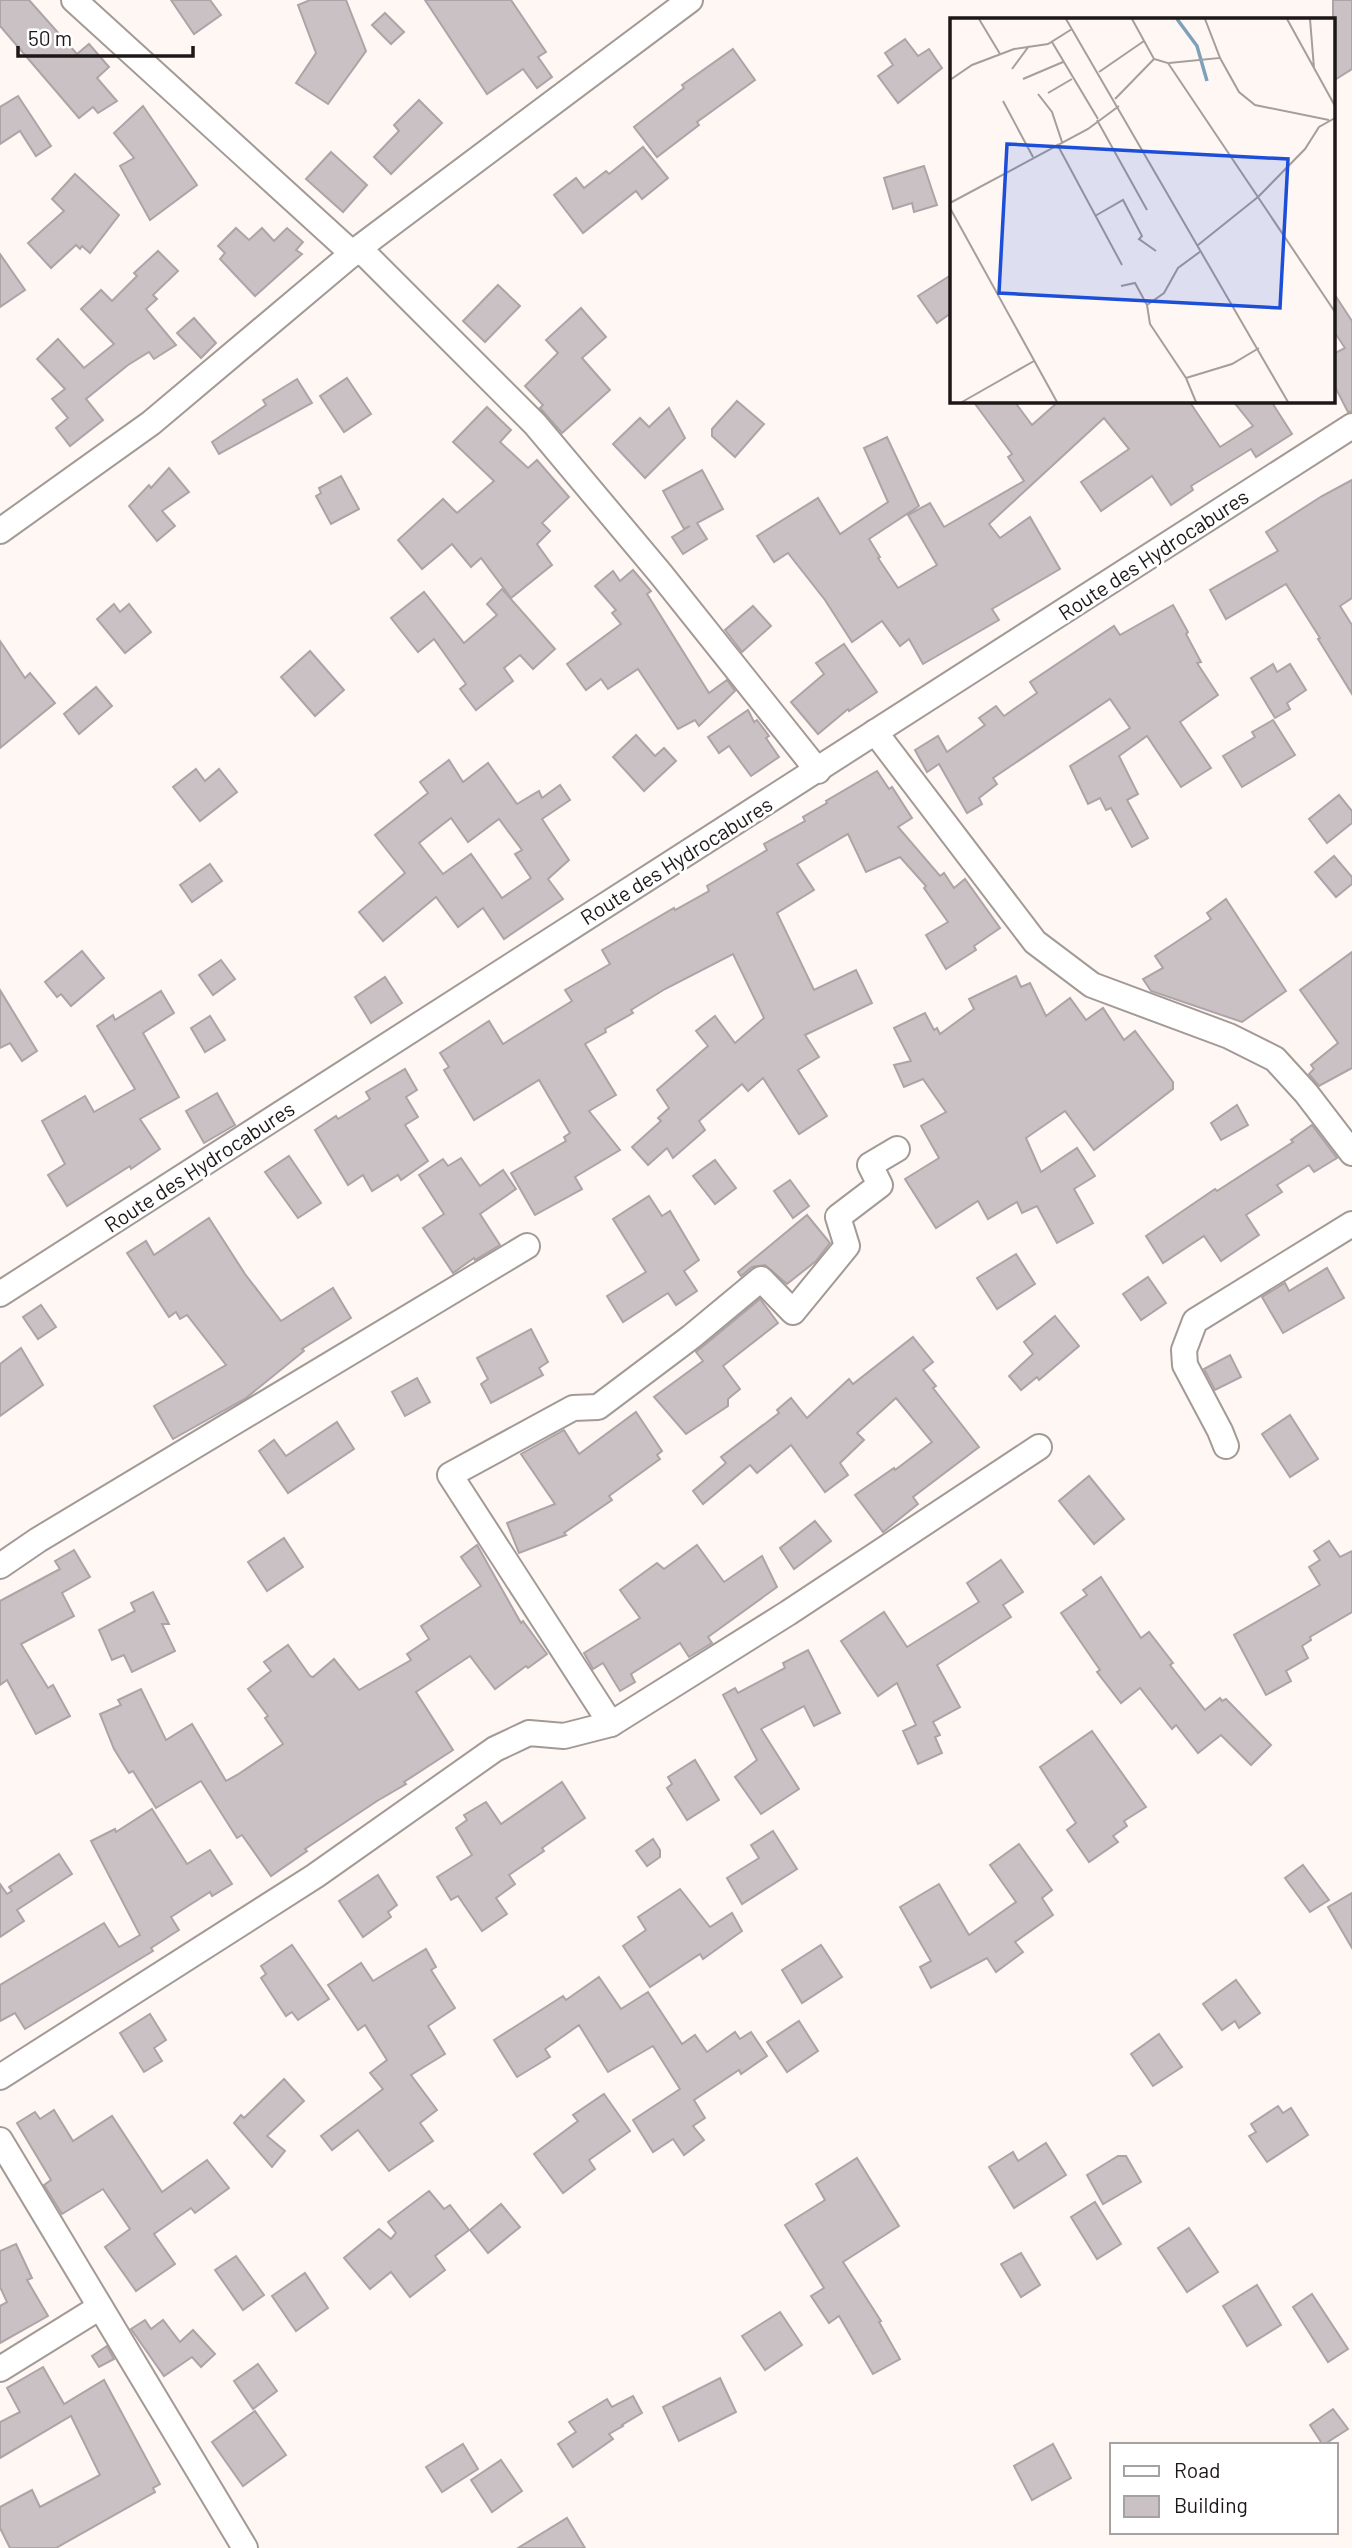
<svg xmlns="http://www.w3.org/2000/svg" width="1352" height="2548" font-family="Barlow,sans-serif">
<rect width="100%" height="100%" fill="#fff7f4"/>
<g fill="#cac1c4" stroke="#ada4a7" stroke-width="2" fill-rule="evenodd">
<polygon points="0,0 29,0 77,54 89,44 109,67 97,78 117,101 98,113 93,107 79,118 0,26"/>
<polygon points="171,0 210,0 221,15 194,34"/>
<polygon points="310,0 346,0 366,51 328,104 296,83 316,53 298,5"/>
<polygon points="425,0 511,0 546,52 538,57 552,77 537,88 523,69 487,94"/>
<polygon points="1333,0 1352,0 1352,69 1333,81"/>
<polygon points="385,13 404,32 391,44 372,25"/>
<polygon points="905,39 918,56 929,49 942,68 898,103 878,76 893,65 885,53"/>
<polygon points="733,49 755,80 697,122 699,125 657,157 634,127 684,88 682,85"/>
<polygon points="18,96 51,146 36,156 20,131 0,144 0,107"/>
<polygon points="419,100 442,123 391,174 374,157 399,131 394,125"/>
<polygon points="143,106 197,185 150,220 120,166 134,158 114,133"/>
<polygon points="643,147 668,178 642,199 636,191 583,233 554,195 576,178 584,188 606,171 609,174"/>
<polygon points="331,152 367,185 343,212 306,179"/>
<polygon points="924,166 937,205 914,212 912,203 893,209 884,178"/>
<polygon points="75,174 119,215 90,253 82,246 80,249 76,245 51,268 28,243 64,211 52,199"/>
<polygon points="236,228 249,240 262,228 274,241 287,228 303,242 296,250 302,254 255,296 220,259 225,253 218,246"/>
<polygon points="158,251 178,271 153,295 157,299 146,309 176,345 154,359 149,352 128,365 86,399 103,420 70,446 56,428 68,418 52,399 65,389 37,359 58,339 84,368 114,344 81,309 101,290 112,301 137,276 134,273"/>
<polygon points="0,254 25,290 0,307"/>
<polygon points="951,275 951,313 937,323 918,296"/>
<polygon points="498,285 520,306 485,342 463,321"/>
<polygon points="1333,292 1352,321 1352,411 1348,412 1333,383 1333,354 1345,348 1333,330"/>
<polygon points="581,308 606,337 582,358 610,390 562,433 540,408 543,405 525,386 558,353 546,340"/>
<polygon points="194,318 216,343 201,358 177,333"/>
<polygon points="347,378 371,414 344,432 320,396"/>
<polygon points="297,379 312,403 219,454 212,442 266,405 263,400"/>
<polygon points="737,401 764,424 735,457 712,436 712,429"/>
<polygon points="973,401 1014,401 1032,425 1059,401 1189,401 1220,447 1253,426 1233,401 1271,401 1292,434 1256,457 1251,449 1191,486 1193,490 1171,505 1152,476 1101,511 1081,482 1129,449 1104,418 989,524 1000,538 1030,517 1060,569 992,609 999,620 923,664 909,639 900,646 882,621 852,642 825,600 788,553 774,562 757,536 818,498 840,534 888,502 864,448 887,437 919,506 869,539 880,557 878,558 898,588 937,565 908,515 930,503 944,527 1024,481 1008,457 1012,454"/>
<polygon points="487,407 511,430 500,442 528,468 537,460 569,497 542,523 550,531 537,544 552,565 511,598 481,558 471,567 452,544 422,569 398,540 443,499 457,513 494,481 453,442"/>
<polygon points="669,408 685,438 645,478 613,444 640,418 649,427"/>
<polygon points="169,468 189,492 162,511 175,526 157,541 129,506 149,485 151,488"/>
<polygon points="702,470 723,509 697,523 707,539 683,554 672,537 690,526 684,529 663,491"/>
<polygon points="341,476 359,509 331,524 316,496 321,493 319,488"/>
<polygon points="1352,480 1352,598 1340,606 1352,625 1352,694 1318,639 1320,638 1286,584 1226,619 1210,590 1278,551 1266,532 1322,496"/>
<polygon points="633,570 651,591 647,594 709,693 727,680 735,691 699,726 695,720 678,729 638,669 608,689 601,679 586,690 567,664 621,624 612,613 616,610 595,586 613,571 620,581"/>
<polygon points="502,589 555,649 533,669 520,655 504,668 513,681 476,710 460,689 466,684 434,639 418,652 391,618 424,592 464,643 497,615 487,604"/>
<polygon points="114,604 120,612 129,604 151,632 125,653 97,619"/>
<polygon points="1173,605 1188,632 1186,634 1201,662 1197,663 1218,695 1180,722 1211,768 1181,787 1147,736 1119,756 1138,794 1127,800 1148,838 1132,847 1111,808 1106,810 1100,798 1088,804 1070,766 1130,728 1110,699 993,778 997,784 979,798 982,804 967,813 939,764 927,772 915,750 938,736 947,752 985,725 979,718 996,706 1004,716 1037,693 1030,682 1114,626 1120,635"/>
<polygon points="753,606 771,626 742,652 725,630"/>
<polygon points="0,641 25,678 30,673 55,703 0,748"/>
<polygon points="844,644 877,692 849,711 848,709 818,734 791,702 824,674 816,663"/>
<polygon points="310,651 344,690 315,716 281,677"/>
<polygon points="1273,664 1277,672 1290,664 1306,690 1287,703 1290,709 1275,718 1251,678"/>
<polygon points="96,687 112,706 79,734 64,714"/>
<polygon points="748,710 754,722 757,720 769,736 766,738 779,757 751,776 729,746 719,753 708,737"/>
<polygon points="1273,720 1295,755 1242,787 1223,756 1255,737 1252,732"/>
<polygon points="636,735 655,756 664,748 676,761 644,791 613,757"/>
<path d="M449,760L463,782L488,763L517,804L539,791L542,798L560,785L570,800L542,819L569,860L548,879L563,899L504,939L483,908L458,927L436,897L383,941L359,912L405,873L375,835L428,793L420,782ZM451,818L468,842L499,819L522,850L515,854L531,878L502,898L471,854L443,874L419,843Z"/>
<polygon points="196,769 205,781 219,769 237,792 200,821 173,787"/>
<polygon points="877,771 889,789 892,787 912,818 898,827 940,876 944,873 954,888 965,879 1000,928 974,946 976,950 946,969 926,935 948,922 924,888 926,886 900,857 866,872 848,834 797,864 814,890 777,913 814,990 856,970 872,1003 805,1035 819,1057 798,1070 827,1116 799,1134 763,1078 748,1091 742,1084 699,1121 705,1130 673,1158 667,1148 648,1165 632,1147 661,1121 658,1118 669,1108 657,1090 708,1046 696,1031 715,1016 735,1043 764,1018 733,954 665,989 631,1010 633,1013 605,1029 606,1032 585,1044 616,1095 589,1111 620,1150 575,1177 582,1189 535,1215 511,1173 566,1141 564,1137 570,1133 539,1080 474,1120 444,1070 449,1067 440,1053 489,1021 503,1044 572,1001 565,990 610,964 602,950 674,908 675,910 709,891 707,886 767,850 764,844 805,821 803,817 827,803 826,801"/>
<polygon points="1339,795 1352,811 1352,823 1327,843 1309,819"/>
<polygon points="1334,856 1352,877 1352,884 1336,897 1315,872"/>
<polygon points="210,864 222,881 192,902 180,885"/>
<polygon points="1226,899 1286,991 1242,1022 1151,991 1143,979 1163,968 1155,956 1211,919 1207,913"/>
<polygon points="82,951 104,978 71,1006 61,994 57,997 45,982"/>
<polygon points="1352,952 1352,1068 1319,1086 1309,1074 1314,1069 1311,1065 1338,1043 1300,990"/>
<polygon points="221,960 235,979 213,995 199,975"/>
<polygon points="1016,976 1021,987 1030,983 1046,1016 1070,998 1086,1020 1103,1008 1124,1040 1135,1031 1173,1082 1173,1089 1094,1150 1065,1111 1026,1138 1041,1172 1077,1148 1095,1176 1074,1189 1093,1223 1057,1243 1037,1206 1022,1213 1017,1202 988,1219 978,1201 936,1228 905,1179 939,1158 921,1126 946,1112 923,1079 904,1087 894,1065 911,1061 894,1028 925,1013 934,1030 937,1028 940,1034 974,1009 969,999"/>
<polygon points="385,977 402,1003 371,1023 355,997"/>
<polygon points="0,990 37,1051 22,1061 10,1043 0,1048"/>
<polygon points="161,991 174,1013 143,1033 179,1097 140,1119 160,1149 131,1169 130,1166 67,1206 48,1175 65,1164 42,1121 85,1096 94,1112 135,1089 97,1026 113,1015 115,1020"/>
<polygon points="210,1016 225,1040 205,1052 191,1028"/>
<polygon points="405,1069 417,1090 406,1097 418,1117 405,1125 428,1161 401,1180 398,1175 372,1191 363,1175 348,1185 315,1130 336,1116 338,1119 370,1099 366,1092"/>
<polygon points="217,1093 235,1125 204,1143 186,1111"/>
<polygon points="1237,1105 1248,1125 1221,1140 1211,1123"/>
<polygon points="1312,1125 1337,1158 1314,1172 1309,1165 1277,1185 1282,1192 1246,1215 1259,1235 1221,1261 1204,1236 1163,1263 1146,1236 1215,1189 1217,1191 1293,1142 1291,1140"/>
<polygon points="289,1156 321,1203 298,1218 265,1172"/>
<polygon points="461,1158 480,1186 503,1170 516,1189 480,1214 500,1245 475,1260 474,1258 453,1273 423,1228 444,1214 419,1175 443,1159 448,1166"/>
<polygon points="715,1160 736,1188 715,1204 693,1176"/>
<polygon points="790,1180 809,1206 793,1218 774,1191"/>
<polygon points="649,1196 662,1216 670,1211 699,1260 684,1271 697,1291 676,1305 668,1293 623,1322 607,1296 646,1272 613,1219"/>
<polygon points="807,1215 830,1243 816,1261 787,1284 765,1265 752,1267 741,1276 738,1272"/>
<polygon points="209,1218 245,1274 281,1321 333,1288 351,1318 302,1349 304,1351 246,1398 173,1439 154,1406 226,1365 187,1315 180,1319 176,1312 169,1317 127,1253 146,1241 154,1255"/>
<polygon points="1016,1254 1035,1284 997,1309 977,1278"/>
<polygon points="1327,1268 1344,1298 1283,1333 1262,1297 1285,1283 1289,1291"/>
<polygon points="1148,1277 1166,1303 1141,1320 1123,1294"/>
<polygon points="760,1299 778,1323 723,1366 740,1389 728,1399 728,1406 686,1434 654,1397 703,1361 696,1352"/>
<polygon points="41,1305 56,1327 38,1339 23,1317"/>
<polygon points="1055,1316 1079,1346 1039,1380 1037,1377 1021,1390 1009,1376 1033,1354 1024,1342"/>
<polygon points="531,1329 548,1362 539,1368 543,1375 491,1403 481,1384 488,1379 477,1358"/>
<polygon points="913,1337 933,1362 923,1370 936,1386 933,1388 979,1447 913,1497 918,1504 883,1532 855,1495 894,1468 895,1470 932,1442 896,1398 857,1433 864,1440 840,1463 848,1475 825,1492 791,1445 757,1473 750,1465 703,1504 693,1491 726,1463 721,1457 779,1413 777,1410 791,1398 807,1418 849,1379 853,1384"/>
<polygon points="21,1348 43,1385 0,1416 0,1364"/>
<polygon points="1230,1355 1241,1377 1215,1390 1204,1369"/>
<polygon points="417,1378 430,1402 405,1416 392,1392"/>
<polygon points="636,1412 662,1451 657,1455 660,1459 609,1496 612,1500 564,1533 566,1535 519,1553 507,1523 555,1504 521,1454 564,1430 579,1454"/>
<polygon points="1290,1415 1318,1459 1290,1477 1262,1434"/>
<polygon points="337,1422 354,1449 288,1493 259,1451 274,1440 286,1456"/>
<polygon points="1089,1476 1124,1519 1094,1544 1059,1501"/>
<polygon points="815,1521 831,1541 794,1569 780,1548"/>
<polygon points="284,1538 303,1567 267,1591 248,1562"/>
<polygon points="1329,1541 1340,1557 1352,1551 1352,1612 1310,1637 1311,1640 1302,1646 1308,1658 1286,1671 1291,1681 1266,1695 1234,1635 1320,1585 1309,1567 1320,1560 1314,1551"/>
<polygon points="477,1545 521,1623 523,1621 547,1654 528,1668 526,1666 495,1689 470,1656 416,1692 453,1750 404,1782 406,1784 377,1801 305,1849 307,1851 271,1876 242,1835 237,1838 201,1781 156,1808 133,1771 129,1773 114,1749 100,1714 121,1705 118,1700 141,1689 166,1740 192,1724 226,1781 237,1775 283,1744 265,1718 268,1716 248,1689 271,1671 264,1662 288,1645 310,1676 313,1677 334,1659 359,1690 411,1660 407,1654 429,1639 421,1626 481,1586 461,1557"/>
<polygon points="697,1545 724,1582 762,1556 777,1587 708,1637 712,1643 689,1657 680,1643 631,1674 635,1682 620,1691 603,1663 593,1669 584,1653 640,1618 620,1590 657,1563 664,1569"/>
<polygon points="74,1550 90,1577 62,1593 74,1616 21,1644 48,1688 53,1685 70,1716 36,1734 7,1680 0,1685 0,1601 60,1569 55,1561"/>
<polygon points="1001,1560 1023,1592 1003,1605 1011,1617 937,1665 960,1707 933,1722 940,1735 935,1737 942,1753 918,1764 903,1731 916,1725 897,1683 878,1696 841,1641 884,1612 907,1647 979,1602 967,1583"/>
<polygon points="1101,1577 1141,1638 1149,1632 1173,1663 1170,1665 1205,1710 1220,1698 1222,1701 1226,1699 1271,1745 1251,1765 1221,1735 1198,1753 1176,1725 1172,1729 1140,1688 1121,1703 1097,1672 1100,1670 1061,1613 1087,1595 1083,1590"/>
<polygon points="153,1592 169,1624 162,1624 175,1651 132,1672 124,1655 112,1660 99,1630 135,1611 131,1603"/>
<polygon points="808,1650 840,1713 814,1726 804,1706 761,1729 799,1789 761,1814 735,1777 757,1760 723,1695 735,1688 738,1693 785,1668 783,1663"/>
<polygon points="1092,1731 1146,1807 1124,1821 1127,1826 1113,1836 1118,1842 1089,1862 1067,1830 1076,1823 1040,1767"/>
<polygon points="695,1760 719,1800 687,1820 667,1788 672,1784 668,1777"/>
<polygon points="562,1782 585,1818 542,1848 544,1851 509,1875 515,1884 496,1898 507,1914 482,1931 458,1896 451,1900 437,1877 472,1855 456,1828 467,1820 464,1815 486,1802 501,1824"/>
<polygon points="152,1809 187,1864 210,1850 232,1884 212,1896 210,1892 171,1917 179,1930 151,1948 153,1951 25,2029 15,2013 0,2021 0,1985 104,1923 119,1947 140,1935 91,1841 115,1829 116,1832"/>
<polygon points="773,1831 797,1869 742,1904 727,1878 759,1858 751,1845"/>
<polygon points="653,1839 660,1850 660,1857 647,1866 636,1851"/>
<polygon points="1019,1844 1052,1890 1042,1898 1053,1915 1015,1942 1023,1952 996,1972 987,1958 931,1988 920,1967 931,1961 900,1907 939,1884 969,1935 1016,1902 990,1865"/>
<polygon points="59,1854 72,1874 17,1910 24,1921 0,1937 0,1884 7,1894 12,1891 9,1887"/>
<polygon points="1303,1865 1329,1900 1310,1912 1285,1878"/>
<polygon points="378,1875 397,1905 388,1912 391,1917 363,1937 339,1901"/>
<polygon points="680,1889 710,1927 732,1913 742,1931 703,1959 700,1954 650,1987 623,1946 646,1930 638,1917"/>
<polygon points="1352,1893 1352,1948 1328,1907"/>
<polygon points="292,1945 329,1999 298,2020 292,2012 286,2016 261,1978 266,1974 261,1966"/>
<polygon points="821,1945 842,1977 802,2003 782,1970"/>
<polygon points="426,1949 436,1967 431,1970 455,2008 428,2026 445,2054 411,2075 437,2110 420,2123 433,2141 389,2171 358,2130 332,2150 321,2136 383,2089 370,2073 387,2060 365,2025 358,2030 328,1985 361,1963 373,1981"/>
<polygon points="599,1977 621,2009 648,1992 682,2044 695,2035 707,2052 735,2032 740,2039 751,2032 767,2056 741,2074 739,2070 694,2100 705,2118 693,2126 704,2140 684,2155 673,2139 653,2152 633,2120 680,2089 653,2046 608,2072 579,2025 545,2049 550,2057 517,2077 494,2040 563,1996 566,2000"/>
<polygon points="1236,1980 1260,2013 1239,2028 1235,2021 1222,2030 1203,2004"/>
<polygon points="150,2014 166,2040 154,2048 162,2061 144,2072 120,2033"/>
<polygon points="799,2021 818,2051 787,2072 767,2042"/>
<polygon points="1159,2034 1182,2067 1153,2086 1131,2054"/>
<polygon points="284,2079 304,2101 267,2136 285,2151 272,2167 234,2123 241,2115 244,2118"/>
<polygon points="604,2094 630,2131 589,2160 595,2169 563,2193 534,2154 578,2121 573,2115"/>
<polygon points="1278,2106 1283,2113 1291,2108 1308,2135 1267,2162 1249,2136 1256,2132 1251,2124"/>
<polygon points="54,2110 73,2141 112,2116 162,2192 207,2160 229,2188 195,2213 191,2208 154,2234 175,2264 136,2291 105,2247 130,2229 103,2189 62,2214 44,2185 51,2180 17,2123 35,2112 40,2119"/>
<polygon points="1046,2143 1066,2175 1014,2208 989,2167 1013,2152 1018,2161"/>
<polygon points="1118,2156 1126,2156 1141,2182 1103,2204 1087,2175"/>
<polygon points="857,2158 899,2226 843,2262 881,2321 879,2322 900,2359 873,2374 839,2316 829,2323 811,2296 824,2288 785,2225 825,2200 816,2184"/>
<polygon points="429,2191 444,2209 450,2205 469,2230 435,2256 445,2270 410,2297 391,2272 370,2289 344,2258 379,2229 391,2239 396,2233 388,2222"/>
<polygon points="1095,2202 1121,2244 1097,2259 1071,2217"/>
<polygon points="501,2204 520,2227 488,2253 470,2230"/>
<polygon points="1189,2228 1218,2272 1187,2292 1158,2248"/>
<polygon points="16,2244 32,2278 27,2280 48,2316 0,2343 0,2306 7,2302 0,2287 0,2251"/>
<polygon points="1021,2253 1040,2285 1021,2297 1001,2264"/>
<polygon points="236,2256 264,2295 243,2310 215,2270"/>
<polygon points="305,2273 328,2308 296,2331 272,2296"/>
<polygon points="1257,2285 1281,2325 1247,2346 1223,2306"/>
<polygon points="1312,2294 1348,2349 1328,2362 1293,2307"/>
<polygon points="780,2312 802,2345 765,2370 742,2336"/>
<polygon points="145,2320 151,2329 163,2320 180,2342 193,2330 215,2354 201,2367 192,2357 164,2376 131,2329"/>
<polygon points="107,2346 114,2359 99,2367 92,2356"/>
<polygon points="258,2364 277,2391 253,2409 234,2381"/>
<polygon points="43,2367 64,2404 104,2380 160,2484 153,2488 155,2492 56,2548 10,2548 0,2528 0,2507 32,2490 40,2507 100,2475 71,2416 0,2458 0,2422 20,2412 7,2388"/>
<polygon points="720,2378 736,2412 679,2441 663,2407"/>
<polygon points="633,2396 642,2413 622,2425 623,2426 609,2434 613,2439 573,2467 558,2444 576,2432 569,2422 607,2399 612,2407"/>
<polygon points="1333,2409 1348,2429 1323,2445 1310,2425"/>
<polygon points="255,2411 286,2455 243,2486 212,2442"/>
<polygon points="463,2444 478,2469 442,2492 426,2467"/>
<polygon points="1053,2444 1071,2478 1032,2500 1014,2466"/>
<polygon points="501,2460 522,2491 492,2512 471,2480"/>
<polygon points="567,2518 585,2548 518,2548"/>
</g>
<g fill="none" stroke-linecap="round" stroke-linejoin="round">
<defs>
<g id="minor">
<polyline points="74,0 353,254"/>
<polyline points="359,248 535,424 660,573 818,771"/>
<polyline points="0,531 151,423 359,248 690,0"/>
<polyline points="875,732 1035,942 1092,985 1229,1036 1275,1059 1306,1093 1352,1153"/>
<path d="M0,1294C451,1005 901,715 1352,426"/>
<polyline points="1226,1446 1220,1431 1185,1365 1184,1350 1195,1321 1352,1224"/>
<polyline points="0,1566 38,1540 527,1246"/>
<polyline points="611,1724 450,1475 573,1408 598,1407 691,1337 761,1279 793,1312 847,1246 838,1217 880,1185 870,1165 897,1149"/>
<polyline points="0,2077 315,1876 495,1749 529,1733 564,1736 611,1724 788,1613 1039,1447"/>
<polyline points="0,2140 245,2548"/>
<polyline points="0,2369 100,2307"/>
</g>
</defs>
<use href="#minor" stroke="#a39a96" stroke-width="28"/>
<use href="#minor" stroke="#fff" stroke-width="24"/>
</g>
<g text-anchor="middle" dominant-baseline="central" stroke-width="6" stroke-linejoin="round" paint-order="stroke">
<g font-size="21" fill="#1c1817" stroke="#fff">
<text transform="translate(1153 554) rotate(-33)">Route des Hydrocabures</text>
<text transform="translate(676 860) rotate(-32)">Route des Hydrocabures</text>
<text transform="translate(199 1166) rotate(-33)">Route des Hydrocabures</text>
</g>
</g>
<g transform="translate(950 18)">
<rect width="385" height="385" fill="#fff7f4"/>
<path fill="none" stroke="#7da1ba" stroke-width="3.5" d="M227,1L247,28L257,63"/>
<path fill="none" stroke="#a49e9c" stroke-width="2" d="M29,1L50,36M116,1L338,384M182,1L204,41L218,45L385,294M337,1L385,88M360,1L364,50M102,24L148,101M270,40L289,74L305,87L379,102M219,45L270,40L255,1M62,51L79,28M149,54L194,23M73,61L113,44M0,62L22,47L64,31L98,26L122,11M98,75L122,61M88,76L102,94L112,124M165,81L204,41M53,83L83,139M147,102L197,192M107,126L172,247M308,179L355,131L369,109L385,100M0,185L138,111L169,88M0,190L107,384M145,198L173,182L192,218L189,221L206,233M248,227L308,179M171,268L185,265L197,287L200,306L236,360L246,384M197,287L214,275L228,250L251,233M236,360L282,346L309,330M12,384L84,343"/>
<path fill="#1d4ed8" fill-opacity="0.15" stroke="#1d4ed8" stroke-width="3.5" d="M57,126L338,141L330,290L49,275Z"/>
<rect width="385" height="385" fill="none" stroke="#1c1817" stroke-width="3.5"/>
</g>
<rect x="1110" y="2443" width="228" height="91" fill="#ffffff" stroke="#a4a3a2" stroke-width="2"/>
<rect x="1124" y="2466" width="35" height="10" fill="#ffffff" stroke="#a4a3a2" stroke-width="2"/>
<text x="1174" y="2478" font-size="21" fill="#1c1817">Road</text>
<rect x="1124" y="2496" width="35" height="21" fill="#cac1c4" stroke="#a4a3a2" stroke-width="2"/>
<text x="1174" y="2513" font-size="21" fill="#1c1817">Building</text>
<path d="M18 46v10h175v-10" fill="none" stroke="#1c1817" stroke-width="3.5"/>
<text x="28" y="46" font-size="21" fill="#1c1817" stroke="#ffffff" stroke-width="5" paint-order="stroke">50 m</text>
</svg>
